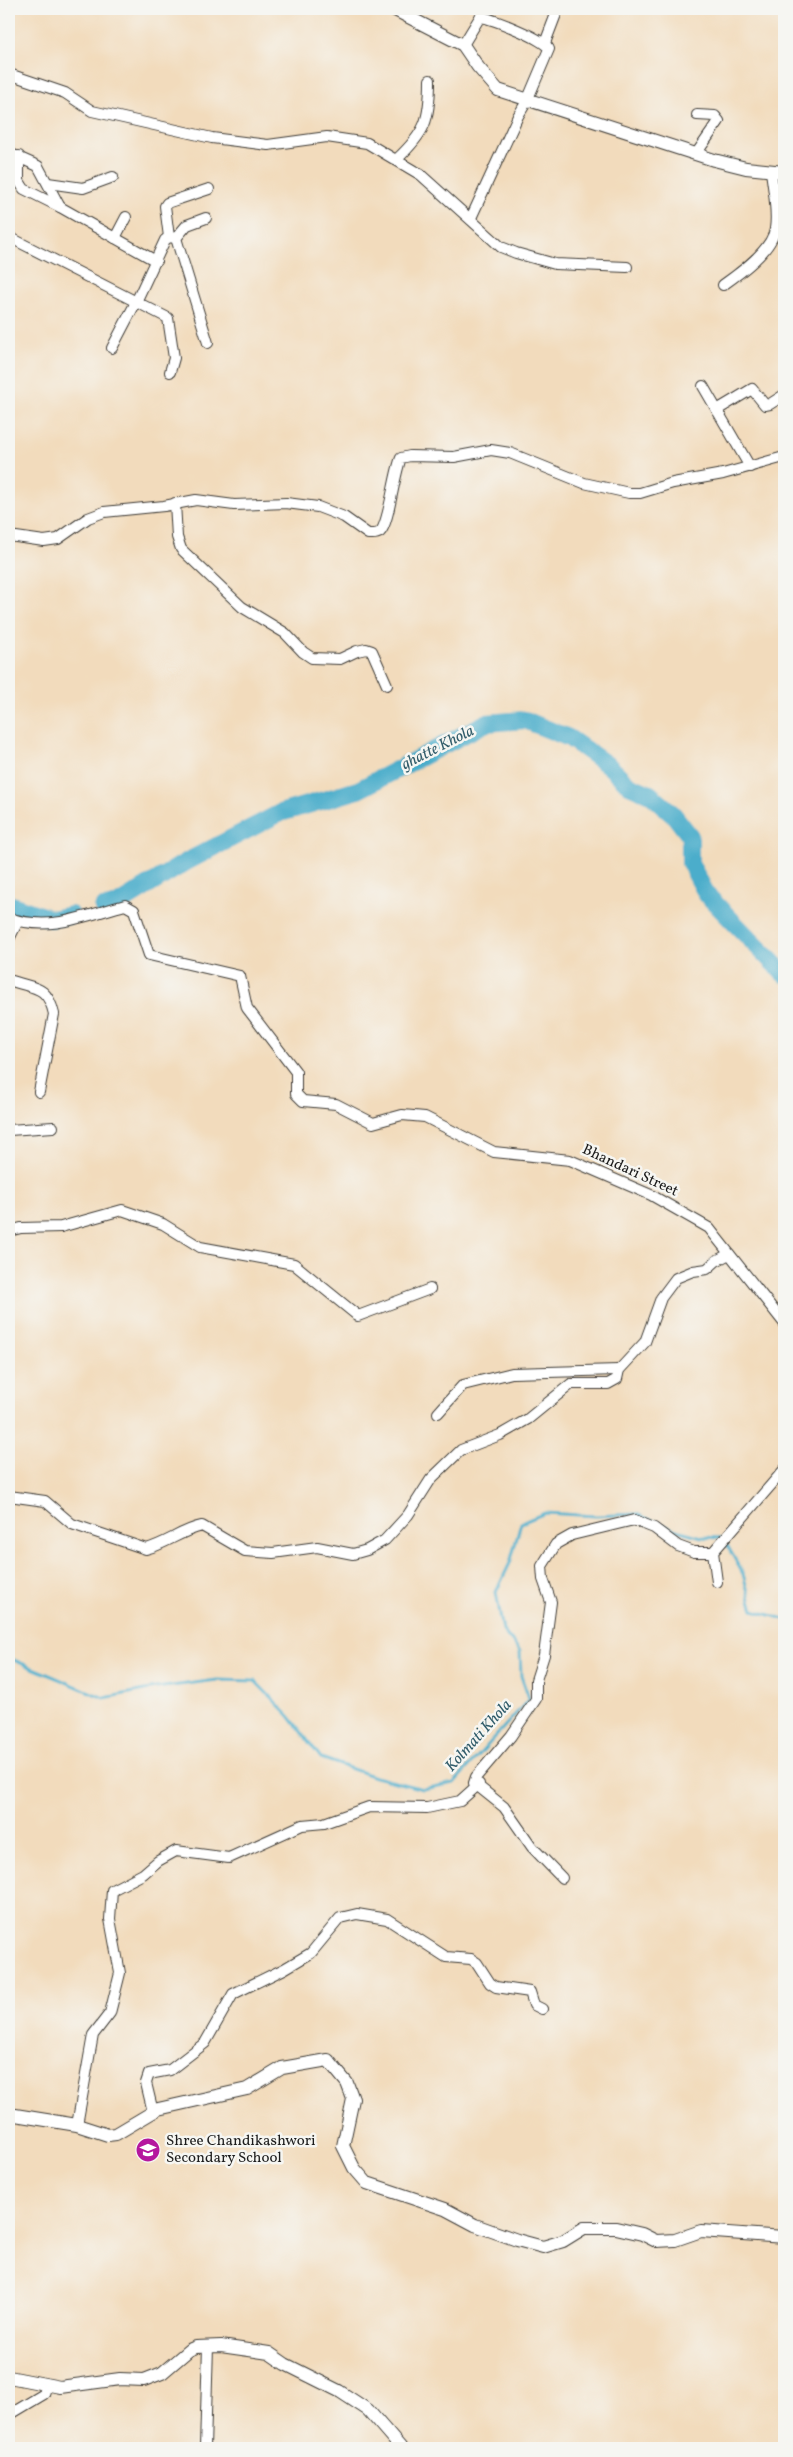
<svg xmlns="http://www.w3.org/2000/svg" width="793" height="2457" font-family="Vollkorn,serif">
<rect width="100%" height="100%" fill="#f6f6f2"/>
<filter id="ink" filterUnits="userSpaceOnUse"><feTurbulence type="fractalNoise" baseFrequency=".02" numOctaves="2"/><feDisplacementMap in="SourceGraphic" scale="10" xChannelSelector="R" yChannelSelector="G"/><feConvolveMatrix kernelMatrix="1 2 1 2 8 2 1 2 1" color-interpolation-filters="sRGB"/></filter>
<filter id="wash" filterUnits="userSpaceOnUse"><feTurbulence type="fractalNoise" baseFrequency=".0096" numOctaves="4" result="noise"/><feDisplacementMap in="SourceGraphic" scale="20" xChannelSelector="R" yChannelSelector="G"/><feGaussianBlur stdDeviation="1.12" result="paint"/><feColorMatrix in="noise" values="0 0 0 0 0 0 0 0 0 0 0 0 0 0 0 0 0 1.4 0 .05"/><feComposite in="paint" operator="in"/></filter>
<g filter="url(#wash)">
<rect width="100%" height="100%" fill="#f2dbbc"/>
<g fill="none" stroke-linecap="round" stroke-linejoin="round">
<g stroke="#4cadcb" stroke-width="3">
<polyline points="723,1546 727,1545 743,1574 753,1610 784,1619"/>
<polyline points="9,1658 104,1698 156,1688 217,1680 255,1681 289,1716 321,1758 375,1777 423,1789 454,1783 529,1699 521,1676 520,1651 503,1631 496,1592 510,1563 521,1523 545,1513 596,1516 636,1514 673,1529 702,1537 721,1538"/>
</g>
<g stroke="#4cadcb" stroke-width="18">
<polyline points="9,904 51,919 71,915"/>
<polyline points="103,908 117,905 186,862 280,813 358,790 486,723 525,720 569,738 609,766 629,785 650,794 673,814 690,836 690,863 707,895 784,974"/>
</g>
</g>
</g>
<g filter="url(#ink)">
<g fill="none" stroke-linecap="round" stroke-linejoin="round">
<defs>
<g id="minor">
<polyline points="545,43 558,9"/>
<path d="M463,45L480,17C491,18 547,40 549,49L527,101L518,116L471,218"/>
<polyline points="9,74 65,93 92,111 212,138 268,145 327,137 367,143 421,175 501,247 516,253 555,264 627,267"/>
<polyline points="9,153 38,166 60,207"/>
<polyline points="696,154 719,121 715,116 697,115"/>
<polyline points="19,156 19,181 24,189 60,207 156,261"/>
<path d="M396,160C426,132 430,120 430,80"/>
<polyline points="48,183 83,188 113,177"/>
<polyline points="9,237 168,318 174,358 170,372"/>
<polyline points="169,237 165,206 167,203 209,189"/>
<polyline points="115,238 126,217"/>
<polyline points="176,238 208,343"/>
<polyline points="176,238 187,225 206,218"/>
<path d="M723,285C740,273 772,250 775,229C778,211 773,189 771,171"/>
<polyline points="112,348 136,302 165,240 169,237 176,238"/>
<polyline points="703,386 750,467"/>
<polyline points="717,410 752,389 765,405 770,404 784,395"/>
<polyline points="175,503 177,537 181,549 242,607 285,633 303,652 312,658 340,659 357,651 366,649 372,651 387,685"/>
<path d="M9,536L44,541L58,539L88,518L104,512L164,506L196,500L234,505L286,503L318,507L344,517L368,534C373,534 376,535 380,532C389,524 394,474 401,458L410,456L454,457L491,450L510,453L584,483L629,493H640L673,483L723,474L784,457"/>
<path d="M9,918C50,932 84,916 125,905L134,910L149,955L240,976L247,1008L296,1072V1094L303,1101L336,1104L373,1123L402,1115L425,1117L494,1152L570,1160L651,1195L709,1228L784,1323"/>
<polyline points="9,939 18,921"/>
<path d="M9,980C34,989 47,984 54,1014L39,1092"/>
<polyline points="9,1130 53,1127"/>
<polyline points="9,1231 21,1228 61,1227 122,1210 163,1224 200,1247 294,1264 358,1316 430,1289"/>
<polyline points="438,1413 463,1385 512,1373 619,1370"/>
<path d="M9,1496L45,1501L72,1524L146,1549C166,1544 182,1530 202,1526L245,1551L273,1553L317,1547L353,1554L367,1550L385,1540L408,1515L431,1479L461,1450L500,1435L528,1419L571,1384H608L617,1379L619,1370L645,1342L661,1298L676,1278L693,1271L707,1269L716,1261L729,1254"/>
<polyline points="717,1582 713,1552 784,1470"/>
<polyline points="562,1878 532,1847 504,1807 474,1783 476,1777 511,1736 536,1699 536,1680 544,1655 551,1602 543,1579 542,1566 556,1544 572,1535 634,1520 654,1528 678,1546 694,1552 713,1552"/>
<polyline points="153,2112 146,2083 149,2074 170,2070 205,2043 233,1994 284,1969 311,1953 340,1918 357,1914 387,1919 446,1957 471,1959 477,1963 490,1983 496,1987 530,1992 534,2005 542,2009"/>
<polyline points="77,2125 93,2035 110,2013 120,1973 110,1919 112,1890 143,1874 158,1861 176,1851 229,1858 302,1825 324,1823 369,1807 427,1808 460,1801 479,1784"/>
<polyline points="9,2415 44,2394 47,2384"/>
<polyline points="205,2448 208,2346"/>
</g>
<g id="tertiary">
<polyline points="393,9 463,45 478,67 498,90 714,160 746,168 784,172"/>
<polyline points="9,2114 77,2125 108,2135 116,2134 158,2109 247,2089 282,2068 328,2060 347,2083 353,2099 343,2146 354,2168 367,2183 445,2209 475,2225 517,2240 543,2247 563,2241 584,2228 616,2228 642,2234 656,2241 675,2240 701,2231 784,2237"/>
<polyline points="9,2377 60,2387 120,2379 144,2380 162,2373 189,2350 196,2347 221,2346 269,2353 285,2364 339,2391 368,2410 401,2448"/>
</g>
</defs>
<use href="#minor" stroke="#3c3934" stroke-width="12"/>
<use href="#tertiary" stroke="#3c3934" stroke-width="14"/>
<use href="#minor" stroke="#fff" stroke-width="10"/>
<use href="#tertiary" stroke="#fff" stroke-width="12"/>
</g>
</g>
<defs>
<symbol id="school-disc" viewBox="-11 -11 22 22"><circle r="9.5" fill="#b5179e" stroke="#f6f6f2"/><path d="M0-5L7-2L0 1L-7-2ZM-4 1L0 2.5L4 1V4Q0 6-4 4Z" fill="#fff"/></symbol>
</defs>
<g fill-rule="evenodd">
<use href="#school-disc" x="134" y="2136" width="28" height="28"/>
</g>
<g text-anchor="middle" dominant-baseline="central" stroke-width="5" stroke-linejoin="round" paint-order="stroke">
<g font-size="15" fill="#1c1c1c" stroke="#f6f6f2">
<text transform="translate(630 1171) rotate(25)">Bhandari Street</text>
</g>
<g font-size="15" fill="#1c1c1c" stroke="#f6f6f2" text-anchor="start">
<text x="166" y="2141">Shree Chandikashwori<tspan x="166" dy="17">Secondary School</tspan></text>
</g>
<g font-size="16" font-style="italic" fill="#325d6b" stroke="#f6f6f2">
<text transform="translate(438 748) rotate(-27)">ghatte Khola</text>
<text transform="translate(479 1736) rotate(-48)">Kolmati Khola</text>
</g>
</g>
<rect width="793" height="2457" fill="none" stroke="#f6f6f2" stroke-width="30"/>
</svg>
